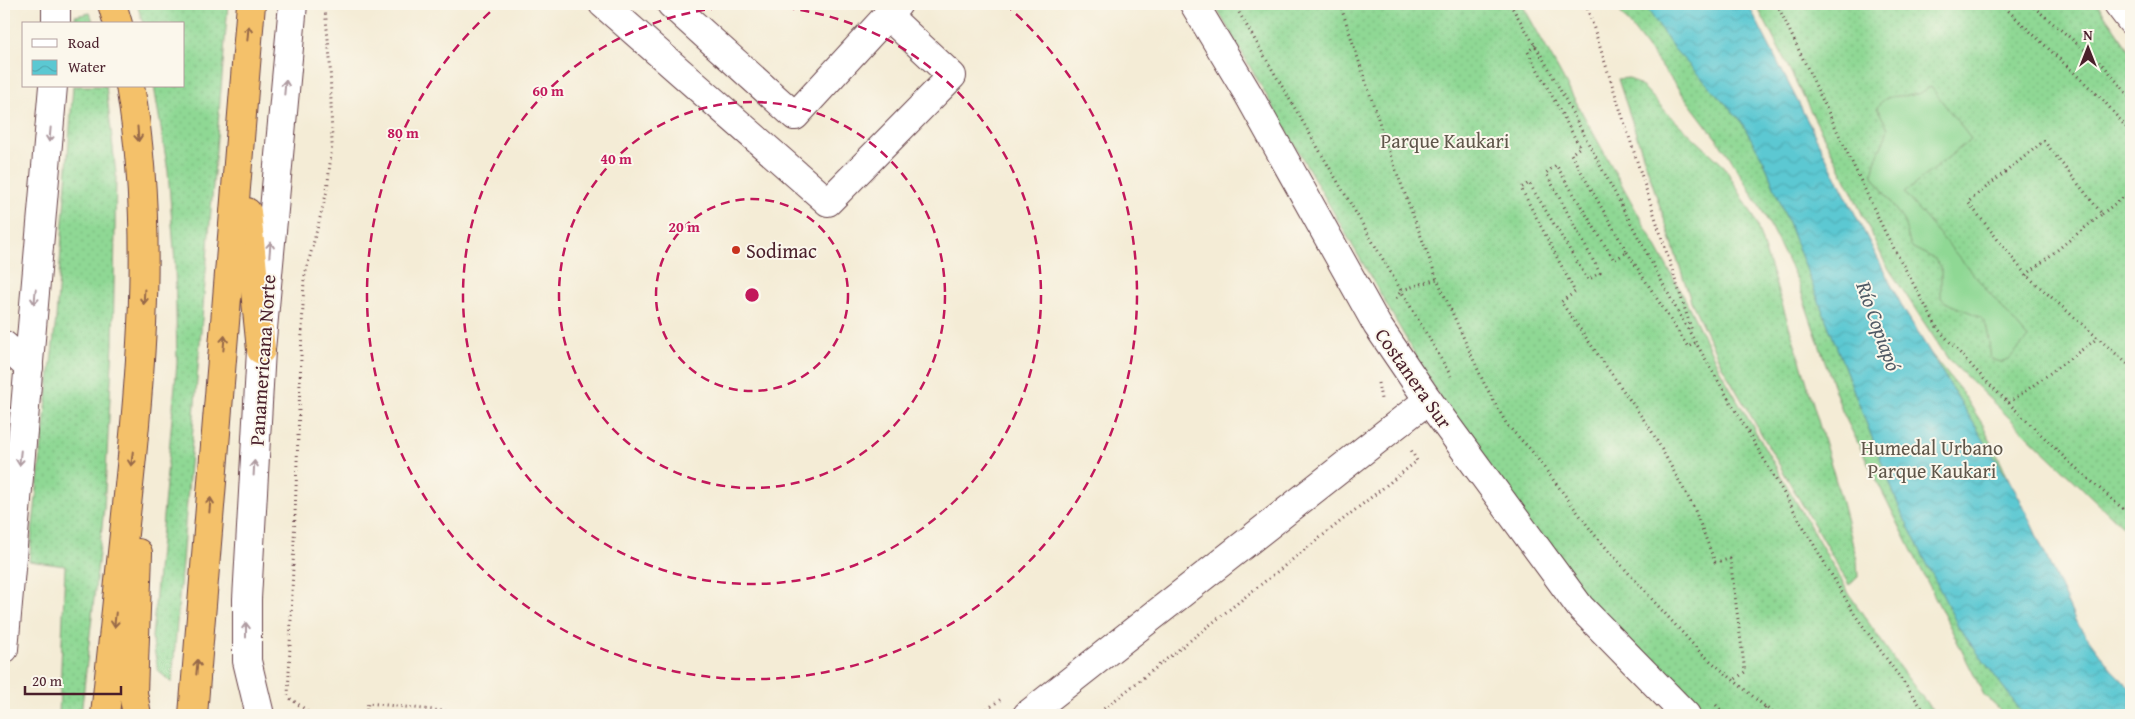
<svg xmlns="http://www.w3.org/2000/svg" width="2135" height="719" font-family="'Gentium Book Plus',serif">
<defs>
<pattern id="grass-dots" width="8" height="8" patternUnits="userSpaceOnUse" patternTransform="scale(1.25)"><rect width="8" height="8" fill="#8fd894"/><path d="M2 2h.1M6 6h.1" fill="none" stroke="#7db980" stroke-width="1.8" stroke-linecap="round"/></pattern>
<pattern id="water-waves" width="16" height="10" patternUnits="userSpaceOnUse" patternTransform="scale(1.25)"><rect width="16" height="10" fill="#5bc8d2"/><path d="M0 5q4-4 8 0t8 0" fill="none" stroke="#51abb4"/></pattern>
</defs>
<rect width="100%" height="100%" fill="#fbf7ec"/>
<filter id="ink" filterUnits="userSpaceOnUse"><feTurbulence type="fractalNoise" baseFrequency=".02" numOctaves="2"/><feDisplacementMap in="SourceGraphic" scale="10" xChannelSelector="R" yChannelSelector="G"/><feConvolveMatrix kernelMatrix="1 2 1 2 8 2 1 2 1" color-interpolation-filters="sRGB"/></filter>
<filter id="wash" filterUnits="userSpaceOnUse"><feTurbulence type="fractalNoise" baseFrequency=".0096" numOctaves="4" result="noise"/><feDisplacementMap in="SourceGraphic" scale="20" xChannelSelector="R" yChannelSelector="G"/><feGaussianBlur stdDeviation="1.12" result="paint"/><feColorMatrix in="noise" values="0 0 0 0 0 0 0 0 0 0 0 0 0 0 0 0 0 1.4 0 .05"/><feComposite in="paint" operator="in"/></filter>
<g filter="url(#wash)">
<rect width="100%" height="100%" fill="#f4ecd6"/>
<g fill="url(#grass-dots)" stroke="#6c7c60">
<polygon points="137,4 228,4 172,683 158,671 152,637 177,363 175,263 168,171 154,86 184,86 184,24 143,24"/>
<polygon points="1214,4 1522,4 1685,299 1720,370 1851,597 1897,664 1936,715 1709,715 1588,602 1486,478"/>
<polygon points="1614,4 1743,4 1915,334 1962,392 1983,425 2023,509 2064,618 2131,715 2005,715 1984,695 1842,411 1797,280 1764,214 1728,154"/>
<polygon points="1756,4 2097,4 2131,53 2131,535 1948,359 1885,263 1850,188"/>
<polygon points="90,13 94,24 75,24 75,16"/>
<polygon points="1629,78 1645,89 1669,115 1724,166 1754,217 1802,366 1840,495 1857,560 1858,577 1849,585 1722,366 1691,301 1618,79"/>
<polygon points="73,86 106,86 116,174 113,344 104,509 81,715 59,715 65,566 29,561 56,318"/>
</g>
<path fill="#8fd894" stroke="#6c7c60" d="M1931,87L1971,139L1904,193L2028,338L2009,359L2001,362L1991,359C1989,347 1989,333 1985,323C1979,311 1951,309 1941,298V267L1935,259L1911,247L1904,222L1873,176C1872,160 1885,144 1888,128L1877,108C1885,93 1898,97 1913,95C1920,94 1925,90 1931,87Z"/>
<polygon fill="url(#water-waves)" stroke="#52747e" points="1644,4 1748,4 1904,310 2019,497 2076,622 2111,669 2131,689 2131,715 2024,715 1959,628 1901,512 1764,161 1739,118 1674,49"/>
</g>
<g filter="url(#ink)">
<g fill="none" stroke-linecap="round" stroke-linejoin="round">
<defs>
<g id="minor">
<polyline points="603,4 828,202 952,76 887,15"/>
<polyline points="671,4 795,116 898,4"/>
<polyline points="1194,4 1248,94 1377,325 1428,400 1580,607 1686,715"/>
<polyline points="2118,4 2131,21"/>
<polyline points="56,24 56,4"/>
<polyline points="4,345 29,367"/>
<polyline points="4,649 53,86"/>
<polyline points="260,715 247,661 247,599 261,350 293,4"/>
<polyline points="1027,715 1428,400"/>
</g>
<g id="highway">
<polyline points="112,4 118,24"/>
<polyline points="247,212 261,350"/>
<path d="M105,715C113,639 121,562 129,486C143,353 153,218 130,86"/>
<polyline points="137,715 133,693 138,553"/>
<polyline points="193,715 251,4"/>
</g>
</defs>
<use href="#minor" stroke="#643e45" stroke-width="30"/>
<use href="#highway" stroke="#643e45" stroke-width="30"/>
<g stroke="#643e45" stroke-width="3" stroke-dasharray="1 4" stroke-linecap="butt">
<polyline points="1234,4 1451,376"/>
<polyline points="1340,4 1388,149 1437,279 1484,383 1507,425 1531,450 1594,534 1649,596 1700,652 1775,715"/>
<polyline points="1510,4 1548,67 1679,314 1855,615 1927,715"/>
<polyline points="1586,4 1692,331"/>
<polyline points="1777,4 1885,232 1938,329 1984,379 2067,460 2131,516"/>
<polyline points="2001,4 2104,101 2131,133"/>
<polyline points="2030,4 2105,67 2131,99"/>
<polyline points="1535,45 1528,52 1580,147 1571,154 1627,252 1614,260 1556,165 1546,173 1600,273 1588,280 1529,183 1521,188 1575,292 1561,302 1651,430 1694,508 1715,562 1730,559 1745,672 1734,680"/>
<polyline points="2102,214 2131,191"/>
<polyline points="1627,252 1688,347 1697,342"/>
<polyline points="2026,275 2102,214 2044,141 1968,202 2026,275 2131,367"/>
<polyline points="1396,298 1402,290 1437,279"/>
<polyline points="1378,383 1381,399"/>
<polyline points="2009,403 2098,338"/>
<polyline points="1716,705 1726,715"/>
<polyline points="309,715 309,712 288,697 304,279 327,191 332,145 330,59 325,9"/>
<polyline points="366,715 368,703 480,715"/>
<polyline points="979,715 1001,699"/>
<polyline points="1096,715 1417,461 1411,450"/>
<polyline points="1757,715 1766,707"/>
</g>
<use href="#minor" stroke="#fff" stroke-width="28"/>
<use href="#highway" stroke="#f4c16b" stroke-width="28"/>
</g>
<defs><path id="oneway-shaft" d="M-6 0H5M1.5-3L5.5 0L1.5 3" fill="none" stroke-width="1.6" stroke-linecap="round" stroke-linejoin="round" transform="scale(1.25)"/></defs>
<g stroke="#966848">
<use href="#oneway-shaft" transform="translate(248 33) rotate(-85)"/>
<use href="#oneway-shaft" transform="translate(138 134) rotate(86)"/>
<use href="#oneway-shaft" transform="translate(144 297) rotate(93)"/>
<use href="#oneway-shaft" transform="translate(224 343) rotate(-85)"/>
<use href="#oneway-shaft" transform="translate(132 459) rotate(96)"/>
<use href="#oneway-shaft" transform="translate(210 505) rotate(-85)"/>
<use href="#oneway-shaft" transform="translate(115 620) rotate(96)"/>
<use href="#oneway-shaft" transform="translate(197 667) rotate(-85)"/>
</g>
<g stroke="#ae9aa0">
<use href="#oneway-shaft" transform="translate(285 87) rotate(-85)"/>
<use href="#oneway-shaft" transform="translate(50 135) rotate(95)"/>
<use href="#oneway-shaft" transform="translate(270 249) rotate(-85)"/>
<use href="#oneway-shaft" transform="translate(35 297) rotate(95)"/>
<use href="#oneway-shaft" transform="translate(20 458) rotate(96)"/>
<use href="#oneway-shaft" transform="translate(254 468) rotate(-87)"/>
<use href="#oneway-shaft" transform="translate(246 630) rotate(-90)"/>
</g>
</g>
<g fill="none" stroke="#c2185b" stroke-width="2.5" stroke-dasharray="9 6">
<circle cx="752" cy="295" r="96"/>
<circle cx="752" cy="295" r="193"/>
<circle cx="752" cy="295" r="289"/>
<path d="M1005 4A385 385 0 1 1 499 4"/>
</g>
<circle fill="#c8321e" stroke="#fbf7ec" stroke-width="2" cx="736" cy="250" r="5"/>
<g text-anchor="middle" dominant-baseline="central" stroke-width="4" stroke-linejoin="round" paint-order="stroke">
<g font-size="20" fill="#5f564a" stroke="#fbf7ec">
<text x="1445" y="140">Parque Kaukari</text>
<text x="1932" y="447">Humedal Urbano<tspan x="1932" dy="23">Parque Kaukari</tspan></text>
</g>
<g font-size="20" fill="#4a1f2b" stroke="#fbf7ec" text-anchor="start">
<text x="746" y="250">Sodimac</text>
</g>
<g font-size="20" fill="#4a1f2b" stroke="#fbf7ec">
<text transform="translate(262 360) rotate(-86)">Panamericana Norte</text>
<text transform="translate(1414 378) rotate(55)">Costanera Sur</text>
</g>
<g font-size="21" font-style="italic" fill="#505a65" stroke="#fbf7ec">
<text transform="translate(1879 326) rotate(70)">Río Copiapó</text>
</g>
</g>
<circle cx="752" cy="295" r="8" fill="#c2185b" stroke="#fbf7ec" stroke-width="2.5"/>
<g font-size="15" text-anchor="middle" font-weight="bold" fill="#c2185b" stroke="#fbf7ec" stroke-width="4" stroke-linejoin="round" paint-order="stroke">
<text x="548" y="96">60 m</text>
<text x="403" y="138">80 m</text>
<text x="616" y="164">40 m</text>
<text x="684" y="232">20 m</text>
</g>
<rect width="2135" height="719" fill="none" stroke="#fbf7ec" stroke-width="20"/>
<rect x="22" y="22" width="162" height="65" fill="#fbf7ec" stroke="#b4a19f"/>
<rect x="32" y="39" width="25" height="8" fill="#ffffff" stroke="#b4a19f"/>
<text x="68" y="48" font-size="15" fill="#4a1f2b">Road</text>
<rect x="32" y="60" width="25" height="15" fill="url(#water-waves)" stroke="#b4a19f"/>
<text x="68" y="72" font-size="15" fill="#4a1f2b">Water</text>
<g transform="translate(2088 48)" stroke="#fbf7ec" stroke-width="4" paint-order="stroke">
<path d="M0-4L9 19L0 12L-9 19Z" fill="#4a1f2b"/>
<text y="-8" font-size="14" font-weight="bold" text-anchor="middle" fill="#4a1f2b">N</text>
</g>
<path d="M25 686v8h96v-8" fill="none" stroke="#4a1f2b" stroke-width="2.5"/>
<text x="32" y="686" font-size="15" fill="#4a1f2b" stroke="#fbf7ec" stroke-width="4" paint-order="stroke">20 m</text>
</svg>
